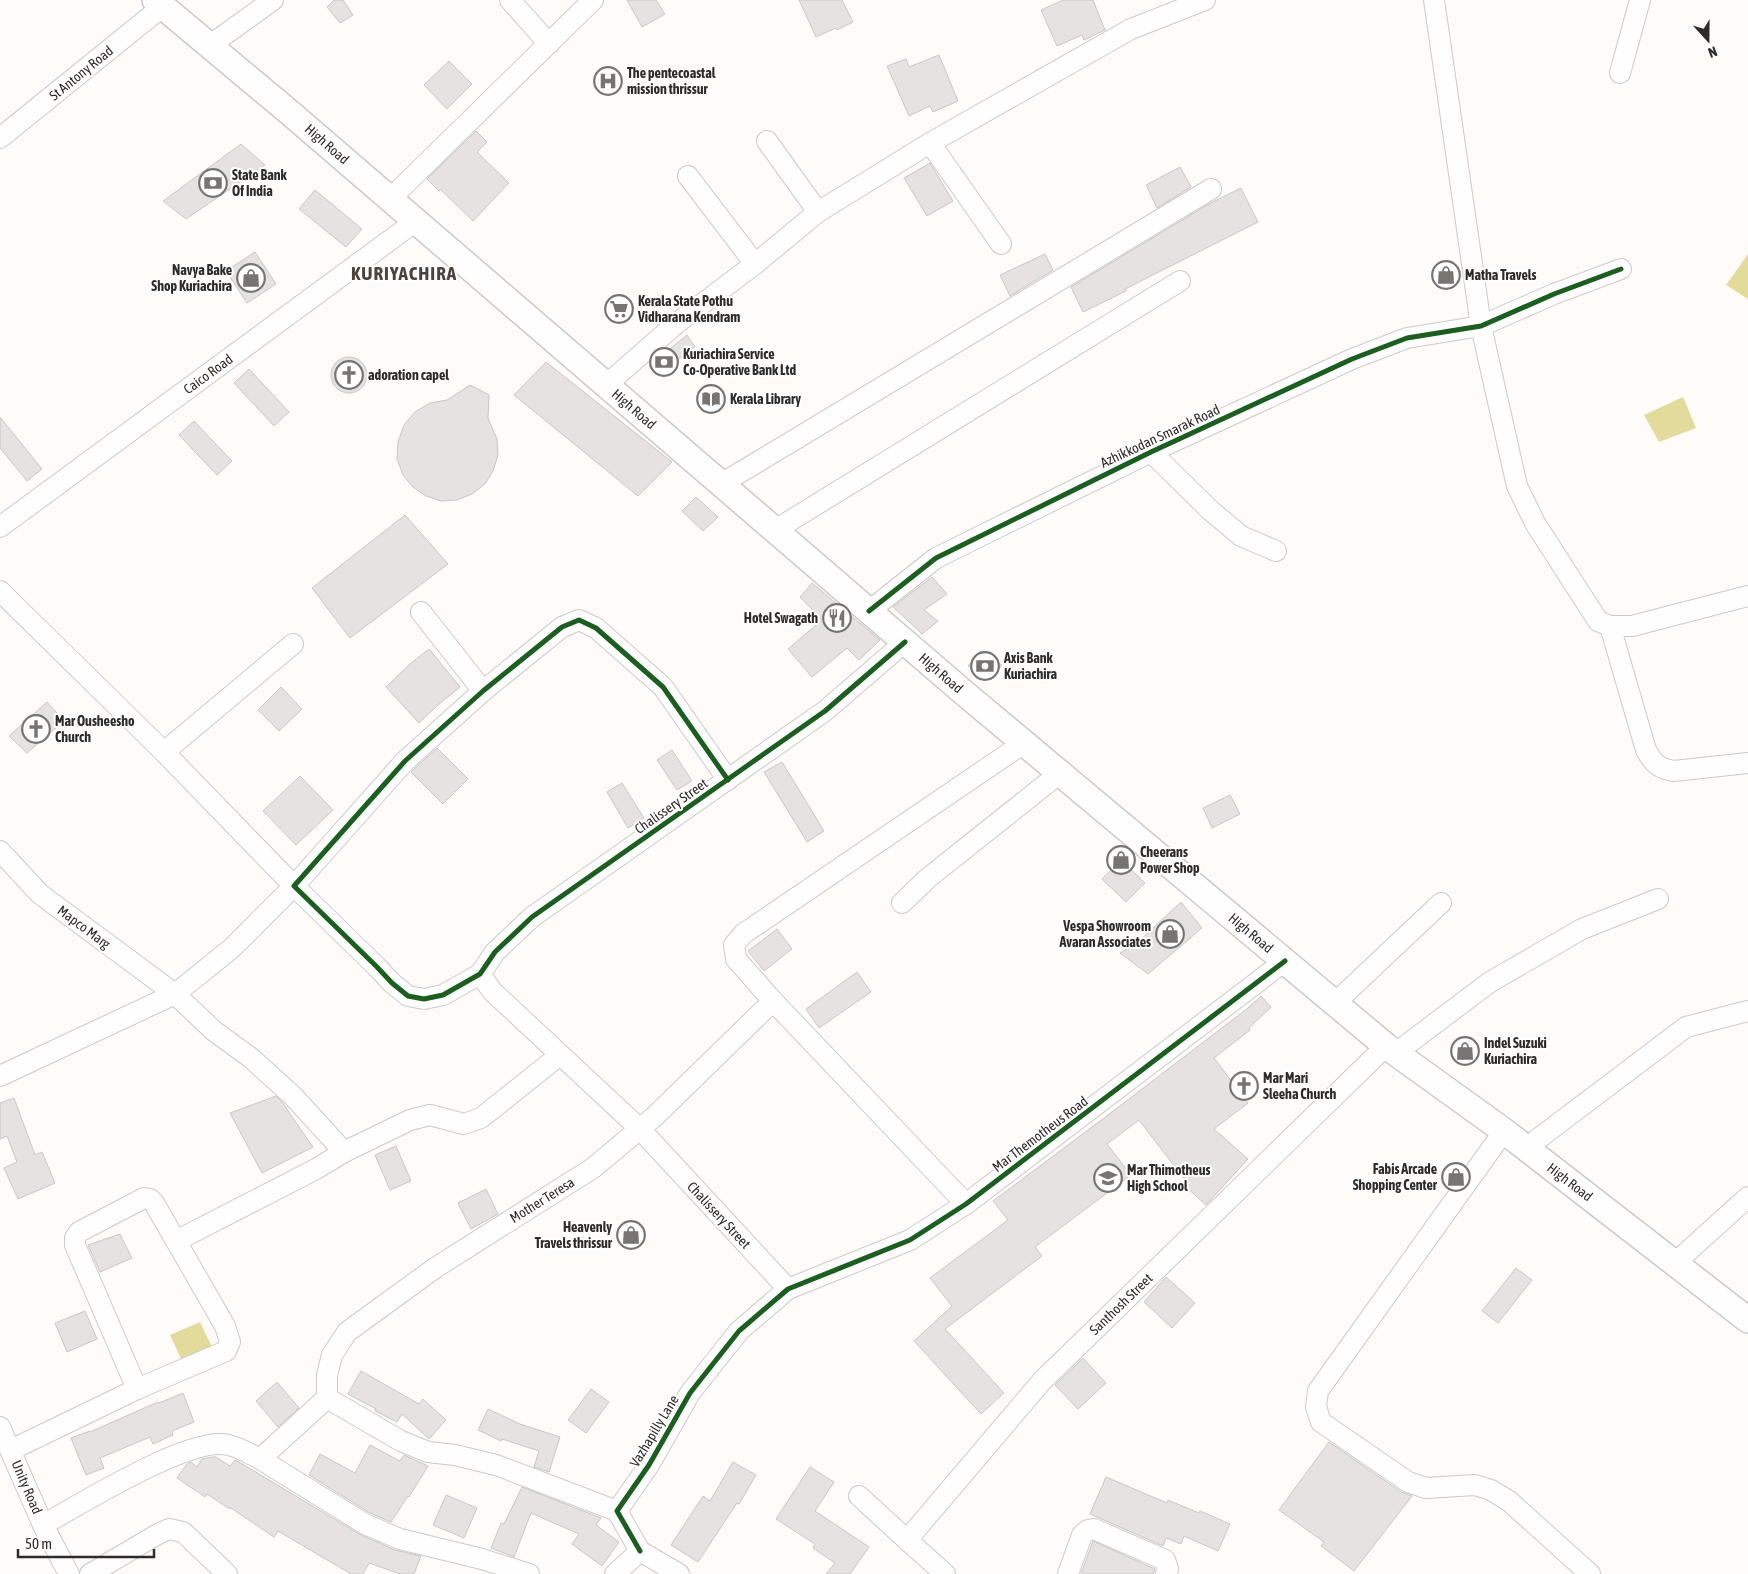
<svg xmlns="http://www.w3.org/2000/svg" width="1748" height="1574" font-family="'Asap Condensed',sans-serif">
<rect width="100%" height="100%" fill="#fefbf9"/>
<g fill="#e3db9c">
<polygon points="1748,254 1748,299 1726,285"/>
<polygon points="1683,397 1696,428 1659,442 1644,415"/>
<polygon points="200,1322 214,1351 184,1365 170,1335"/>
</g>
<g fill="#e6e2e1" stroke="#cac6c5">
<polygon points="334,0 343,0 353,15 340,23 327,7"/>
<polygon points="627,0 656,0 665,14 642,27"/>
<polygon points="799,0 842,0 853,22 837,30 836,28 816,37"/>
<polygon points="1063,0 1093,0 1105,30 1084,40 1082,35 1057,46 1041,10"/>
<polygon points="939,55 958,101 933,112 930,106 909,116 887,66 906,59 909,67"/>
<polygon points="449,61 472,84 447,109 424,85"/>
<polygon points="476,131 487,142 477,152 509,183 473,221 440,189 439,191 427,179"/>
<polygon points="241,144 265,165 186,219 163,201"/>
<polygon points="930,163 953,201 927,216 904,178"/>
<polygon points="1180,167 1191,187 1157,208 1146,185"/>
<polygon points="1241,188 1258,222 1125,289 1126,291 1083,312 1071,287 1209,204"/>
<polygon points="315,190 362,229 346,247 299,209"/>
<polygon points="255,252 276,284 247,303 226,271"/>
<polygon points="1045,254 1053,270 1010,296 1000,275"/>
<polygon points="687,335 695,347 657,375 649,366"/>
<circle cx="349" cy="375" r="18"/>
<polygon points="546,362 672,462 638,496 514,395"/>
<polygon points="249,369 289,412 274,426 234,383"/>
<polygon points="470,385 489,395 488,418 497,439 498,455 493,471 485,484 472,494 457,500 441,501 426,496 413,487 403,475 397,459 398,442 404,425 415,412 430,403 447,400"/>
<polygon points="0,417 42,469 27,481 0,448"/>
<polygon points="194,421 232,461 217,475 179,435"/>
<polygon points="696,497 718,517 703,531 682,511"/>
<polygon points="405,515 448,564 350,638 312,588"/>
<polygon points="932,577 947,594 924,610 938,621 922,634 893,607"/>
<polygon points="812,583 880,640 859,660 847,648 812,677 788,649 822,620 800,597"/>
<polygon points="429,649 460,687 438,705 419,723 386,687 410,664"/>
<polygon points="981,651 1002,665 991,680 968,666"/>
<polygon points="281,687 302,709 279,731 258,710"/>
<polygon points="47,702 64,721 27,753 9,736"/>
<polygon points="437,748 468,779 443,804 411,772"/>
<polygon points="672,750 692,781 677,790 657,760"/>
<polygon points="782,762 824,831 807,842 764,772"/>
<polygon points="300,776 333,810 296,845 263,811"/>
<polygon points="622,783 644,818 628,828 607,792"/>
<polygon points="1230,795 1240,814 1212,828 1203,808"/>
<polygon points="1121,860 1145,883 1126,902 1102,879"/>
<polygon points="1181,902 1202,928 1148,974 1120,953 1139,941"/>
<polygon points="777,929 792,949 764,971 748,951"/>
<polygon points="857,972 871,992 819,1028 806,1009"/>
<polygon points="1261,996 1271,1007 1249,1028 1250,1030 1214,1058 1248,1103 1214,1129 1248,1159 1206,1205 1186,1187 1188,1184 1139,1120 1107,1144 1131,1175 1035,1247 1042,1256 945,1329 1004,1393 981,1414 914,1341 952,1306 930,1278 1008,1220 993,1201 1104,1118 1248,1008"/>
<polygon points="276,1096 282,1102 313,1147 262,1173 230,1113"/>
<polygon points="14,1098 35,1155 42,1152 55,1183 18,1199 4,1168 17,1162 7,1136 0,1139 0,1103"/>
<polygon points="396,1146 411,1181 390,1190 375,1155"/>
<polygon points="486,1189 498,1214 471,1229 458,1203"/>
<polygon points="120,1234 132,1258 100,1272 88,1245"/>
<polygon points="1516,1268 1532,1280 1498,1323 1482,1311"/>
<polygon points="1166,1277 1195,1303 1172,1328 1144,1302"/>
<polygon points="85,1311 97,1339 67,1352 55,1323"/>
<polygon points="1083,1358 1106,1383 1078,1409 1055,1385"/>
<polygon points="361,1371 419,1404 423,1399 446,1420 429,1439 402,1414 397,1422 375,1411 376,1409 348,1394"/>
<polygon points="277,1382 299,1408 278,1427 256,1401"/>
<polygon points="591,1389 609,1402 586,1433 568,1420"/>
<polygon points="183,1393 194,1422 172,1431 173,1435 153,1444 150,1437 100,1458 104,1468 86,1475 71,1438 90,1431 90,1432 158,1402 159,1403"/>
<polygon points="488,1409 520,1424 560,1437 549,1472 534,1467 539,1451 502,1439 501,1441 478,1430"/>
<polygon points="1329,1442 1401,1492 1412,1496 1354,1571 1321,1546 1324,1542 1279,1510"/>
<polygon points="370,1445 400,1461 404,1455 428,1466 409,1497 408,1496 391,1522 370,1513 309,1475 320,1454 355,1473"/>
<polygon points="212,1457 216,1457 230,1466 235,1460 239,1462 359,1534 395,1550 421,1556 414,1574 400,1574 369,1563 363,1574 351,1574 278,1531 274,1537 231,1508 230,1509 207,1494 205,1497 177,1478 187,1464 191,1462 197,1467 202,1459"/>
<polygon points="733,1462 756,1475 739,1504 737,1503 698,1562 671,1545 703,1496 710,1501"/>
<polygon points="810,1467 834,1482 815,1511 869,1547 850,1574 826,1574 835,1563 813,1548 815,1544 776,1519"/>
<polygon points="1106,1477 1167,1503 1168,1500 1199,1513 1200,1511 1230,1524 1218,1551 1184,1536 1181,1544 1166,1538 1163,1546 1090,1514"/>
<polygon points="522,1487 601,1518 596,1525 619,1542 602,1566 572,1544 579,1534 531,1513 514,1557 491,1548 501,1523 504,1524"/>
<polygon points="446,1495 477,1508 464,1538 433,1525"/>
<polygon points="1093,1541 1155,1569 1153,1574 1081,1574"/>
</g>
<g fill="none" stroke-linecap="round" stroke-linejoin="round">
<defs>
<g id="minor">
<polyline points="510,0 549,44"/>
<polyline points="1434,0 1481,326 1517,486 1535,523 1598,621 1610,626 1632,626 1748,596"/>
<polyline points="209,46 273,0"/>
<polyline points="1620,73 1640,0"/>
<polyline points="0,138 162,7"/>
<polyline points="767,141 818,212"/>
<polyline points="930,143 1001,244"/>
<polyline points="688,176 755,264"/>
<polyline points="390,199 593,0"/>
<polyline points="606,385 677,323 755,264 818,212 930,143 1131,29 1205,0"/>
<polyline points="1151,452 1210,510 1241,536 1276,551"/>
<polyline points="721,484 1211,189"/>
<polyline points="0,527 416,221"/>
<polyline points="775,530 1180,281"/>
<polyline points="0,591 164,752 294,886 232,948 175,994 0,1076"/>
<polyline points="869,611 936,558 1151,452 1352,359 1407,338 1481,326 1554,294 1621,269"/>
<polyline points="421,612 483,691"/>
<path d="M1610,626L1646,750C1653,763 1659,769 1674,771L1748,763"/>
<polyline points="164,752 293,644"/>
<polyline points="728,780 663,687 596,628 579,620 562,627 483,691 405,761 294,886 377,967 392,983 408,996 424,999 443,995 480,974 495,952 532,917 825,711 905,642"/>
<polyline points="0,851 40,894 175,994 214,1031 251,1058 293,1096 344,1152"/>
<polyline points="902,903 928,878 1060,773"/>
<polyline points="480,974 492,991 640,1129 788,1289"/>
<polyline points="1335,1003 1441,903"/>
<polyline points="1397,1052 1490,982 1582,929 1658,899"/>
<polyline points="1504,1131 1318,1391 1316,1407 1321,1422 1408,1482 1426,1488 1475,1485 1491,1490 1509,1501 1590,1574"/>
<polyline points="1526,1148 1686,1027 1748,1011"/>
<polyline points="966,1204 773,1001 736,959 734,945 743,934 1024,743"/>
<polyline points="1675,1263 1748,1197"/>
<polyline points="137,1389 75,1245 75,1238 79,1232 144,1198 150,1199 154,1203 176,1241"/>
<polyline points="327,1398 327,1375 332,1355 347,1332 435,1268 593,1168 654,1117 773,1001"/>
<polyline points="0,1427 43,1525 69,1574"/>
<polyline points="11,1450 137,1389 226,1351 230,1342 225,1326 176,1241 316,1169 344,1152 410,1120 430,1115 464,1124 481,1118 560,1055"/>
<polyline points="859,1496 907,1540"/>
<path d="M43,1525C79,1505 191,1435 228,1445C239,1447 250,1454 260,1459"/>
<polyline points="640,1551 617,1511 649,1465 690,1393 739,1331 788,1289 910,1240 966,1204 1285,961"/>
<polyline points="640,1551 679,1574"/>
<polyline points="90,1574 158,1534 169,1529 183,1532 227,1574"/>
<polyline points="529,1574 482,1559 400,1539 365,1524 260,1459 327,1398 401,1441 428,1452 455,1455 496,1465 617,1511"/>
<polyline points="615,1574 640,1551"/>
<polyline points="945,1574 907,1540 1042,1381 1386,1046"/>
<polyline points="1068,1574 1082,1535 1088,1530 1094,1529 1165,1560 1168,1569 1166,1574"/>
</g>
<polyline id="major" points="155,0 289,112 963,692 1386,1046 1504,1131 1748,1320"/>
</defs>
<use href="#minor" stroke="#cccac8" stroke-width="22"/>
<use href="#major" stroke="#cccac8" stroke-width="28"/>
<use href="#minor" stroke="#fffefe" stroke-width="20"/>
<use href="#major" stroke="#fffefe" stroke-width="25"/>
<defs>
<g id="cycleway">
<polyline points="869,611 936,558 1151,452 1352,359 1407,338 1481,326 1554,294 1621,269"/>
<polyline points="728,780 663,687 596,628 579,620 562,627 483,691 405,761 294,886 377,967 392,983 408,996 424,999 443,995 480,974 495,952 532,917 825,711 905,642"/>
<polyline points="640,1551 617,1511 649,1465 690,1393 739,1331 788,1289 910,1240 966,1204 1285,961"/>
</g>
</defs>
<use href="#cycleway" stroke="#fff" stroke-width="8"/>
<use href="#cycleway" stroke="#1b5e20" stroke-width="5"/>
</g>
<defs>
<symbol id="hospital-ring" viewBox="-11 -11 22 22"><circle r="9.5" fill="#fff" stroke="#777472" stroke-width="1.5"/><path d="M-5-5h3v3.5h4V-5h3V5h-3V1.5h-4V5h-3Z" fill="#777472"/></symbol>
<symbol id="bank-ring" viewBox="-11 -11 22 22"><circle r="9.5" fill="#fff" stroke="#777472" stroke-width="1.5"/><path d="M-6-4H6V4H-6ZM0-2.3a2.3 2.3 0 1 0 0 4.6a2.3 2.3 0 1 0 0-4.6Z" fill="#777472"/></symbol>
<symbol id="shop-ring" viewBox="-11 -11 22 22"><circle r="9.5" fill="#fff" stroke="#777472" stroke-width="1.5"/><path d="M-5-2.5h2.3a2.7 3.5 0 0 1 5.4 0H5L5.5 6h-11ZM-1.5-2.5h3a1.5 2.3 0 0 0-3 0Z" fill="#777472"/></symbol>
<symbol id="supermarket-ring" viewBox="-11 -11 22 22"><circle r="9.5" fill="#fff" stroke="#777472" stroke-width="1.5"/><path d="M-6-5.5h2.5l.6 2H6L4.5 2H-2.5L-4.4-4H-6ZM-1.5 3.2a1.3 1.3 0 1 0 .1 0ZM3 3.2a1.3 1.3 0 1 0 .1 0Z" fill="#777472"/></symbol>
<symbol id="church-ring" viewBox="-11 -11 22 22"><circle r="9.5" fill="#fff" stroke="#777472" stroke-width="1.5"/><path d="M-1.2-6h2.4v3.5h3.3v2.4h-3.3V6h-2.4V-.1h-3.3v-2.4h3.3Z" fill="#777472"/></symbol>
<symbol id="library-ring" viewBox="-11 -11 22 22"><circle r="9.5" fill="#fff" stroke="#777472" stroke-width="1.5"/><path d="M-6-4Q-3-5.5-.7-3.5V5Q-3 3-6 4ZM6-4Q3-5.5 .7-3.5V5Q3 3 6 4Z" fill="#777472"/></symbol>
<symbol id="restaurant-ring" viewBox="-11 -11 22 22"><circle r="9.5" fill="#fff" stroke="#777472" stroke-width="1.5"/><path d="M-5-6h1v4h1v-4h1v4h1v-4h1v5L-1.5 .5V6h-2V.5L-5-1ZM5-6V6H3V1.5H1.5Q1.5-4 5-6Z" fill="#777472"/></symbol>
<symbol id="school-ring" viewBox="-11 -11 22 22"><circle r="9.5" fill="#fff" stroke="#777472" stroke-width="1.5"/><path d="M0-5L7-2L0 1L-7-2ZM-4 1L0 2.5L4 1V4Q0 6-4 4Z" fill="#777472"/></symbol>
</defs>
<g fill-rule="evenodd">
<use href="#hospital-ring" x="592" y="65" width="32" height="32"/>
<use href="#bank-ring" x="197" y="167" width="32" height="32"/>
<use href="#shop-ring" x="1430" y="259" width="32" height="32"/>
<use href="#shop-ring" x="235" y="262" width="32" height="32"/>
<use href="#supermarket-ring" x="603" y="293" width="32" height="32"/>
<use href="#bank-ring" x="648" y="346" width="32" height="32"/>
<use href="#church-ring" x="333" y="359" width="32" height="32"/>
<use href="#library-ring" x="695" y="383" width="32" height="32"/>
<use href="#restaurant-ring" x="821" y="602" width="32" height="32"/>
<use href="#bank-ring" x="969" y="650" width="32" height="32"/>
<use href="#church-ring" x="20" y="713" width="32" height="32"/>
<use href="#shop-ring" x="1105" y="844" width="32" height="32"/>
<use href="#shop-ring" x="1154" y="918" width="32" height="32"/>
<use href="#shop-ring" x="1449" y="1035" width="32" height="32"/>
<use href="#church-ring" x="1228" y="1070" width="32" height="32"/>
<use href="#shop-ring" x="1440" y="1161" width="32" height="32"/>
<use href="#school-ring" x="1092" y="1162" width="32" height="32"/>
<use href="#shop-ring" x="615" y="1219" width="32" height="32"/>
</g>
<g text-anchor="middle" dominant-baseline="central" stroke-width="4" stroke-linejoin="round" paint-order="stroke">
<g font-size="14" fill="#2f2b29" stroke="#fff">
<text transform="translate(81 73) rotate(-39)">St Antony Road</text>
<text transform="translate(327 144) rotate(41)">High Road</text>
<text transform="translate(208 374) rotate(-36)">Caico Road</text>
<text transform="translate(634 409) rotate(41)">High Road</text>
<text transform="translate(1160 436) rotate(-25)">Azhikkodan Smarak Road</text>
<text transform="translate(941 673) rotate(41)">High Road</text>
<text transform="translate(671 806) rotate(-35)">Chalissery Street</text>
<text transform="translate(84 927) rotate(37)">Mapco Marg</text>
<text transform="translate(1251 933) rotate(40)">High Road</text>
<text transform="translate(1040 1134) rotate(-37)">Mar Themotheus Road</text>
<text transform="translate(1570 1182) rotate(38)">High Road</text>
<text transform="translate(542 1200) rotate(-32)">Mother Teresa</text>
<text transform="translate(719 1215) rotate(47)">Chalissery Street</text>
<text transform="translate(1121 1304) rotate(-44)">Santhosh Street</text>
<text transform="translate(654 1431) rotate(-59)">Vazhapilly Lane</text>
<text transform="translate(27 1487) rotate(67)">Unity Road</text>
</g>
<g font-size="14" font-weight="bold" fill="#2f2b29" stroke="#fff" text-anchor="start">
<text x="627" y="73">The pentecoastal<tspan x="627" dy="16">mission thrissur</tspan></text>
<text x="232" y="175">State Bank<tspan x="232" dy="16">Of India</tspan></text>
<text x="232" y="270" text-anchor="end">Navya Bake<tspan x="232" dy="16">Shop Kuriachira</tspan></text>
<text x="1465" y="275">Matha Travels</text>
<text x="638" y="301">Kerala State Pothu<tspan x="638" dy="16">Vidharana Kendram</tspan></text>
<text x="683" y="354">Kuriachira Service<tspan x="683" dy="16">Co-Operative Bank Ltd</tspan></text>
<text x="368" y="375">adoration capel</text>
<text x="730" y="399">Kerala Library</text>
<text x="818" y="618" text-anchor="end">Hotel Swagath</text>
<text x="1004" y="658">Axis Bank<tspan x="1004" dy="16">Kuriachira</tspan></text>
<text x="55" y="721">Mar Ousheesho<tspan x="55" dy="16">Church</tspan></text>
<text x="1140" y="852">Cheerans<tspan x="1140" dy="16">Power Shop</tspan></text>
<text x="1151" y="926" text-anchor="end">Vespa Showroom<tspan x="1151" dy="16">Avaran Associates</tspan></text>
<text x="1484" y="1043">Indel Suzuki<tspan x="1484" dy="16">Kuriachira</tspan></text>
<text x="1263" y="1078">Mar Mari<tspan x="1263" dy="16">Sleeha Church</tspan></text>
<text x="1437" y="1169" text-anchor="end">Fabis Arcade<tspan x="1437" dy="16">Shopping Center</tspan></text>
<text x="1127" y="1170">Mar Thimotheus<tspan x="1127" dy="16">High School</tspan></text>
<text x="612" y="1227" text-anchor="end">Heavenly<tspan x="612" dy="16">Travels thrissur</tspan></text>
</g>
<g font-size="19" font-weight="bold" letter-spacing="1" fill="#4c433d" stroke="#fff">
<text x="404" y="273">KURIYACHIRA</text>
</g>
</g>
<g transform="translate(1708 40) rotate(159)" stroke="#ffffff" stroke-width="4" paint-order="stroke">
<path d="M0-4L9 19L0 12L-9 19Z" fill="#2f2b29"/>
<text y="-8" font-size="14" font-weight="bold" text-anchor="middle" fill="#2f2b29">N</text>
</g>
<path d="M18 1549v8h136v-8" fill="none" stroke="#2f2b29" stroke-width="2.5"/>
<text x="25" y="1549" font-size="15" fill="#2f2b29" stroke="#ffffff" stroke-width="4" paint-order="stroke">50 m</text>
</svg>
